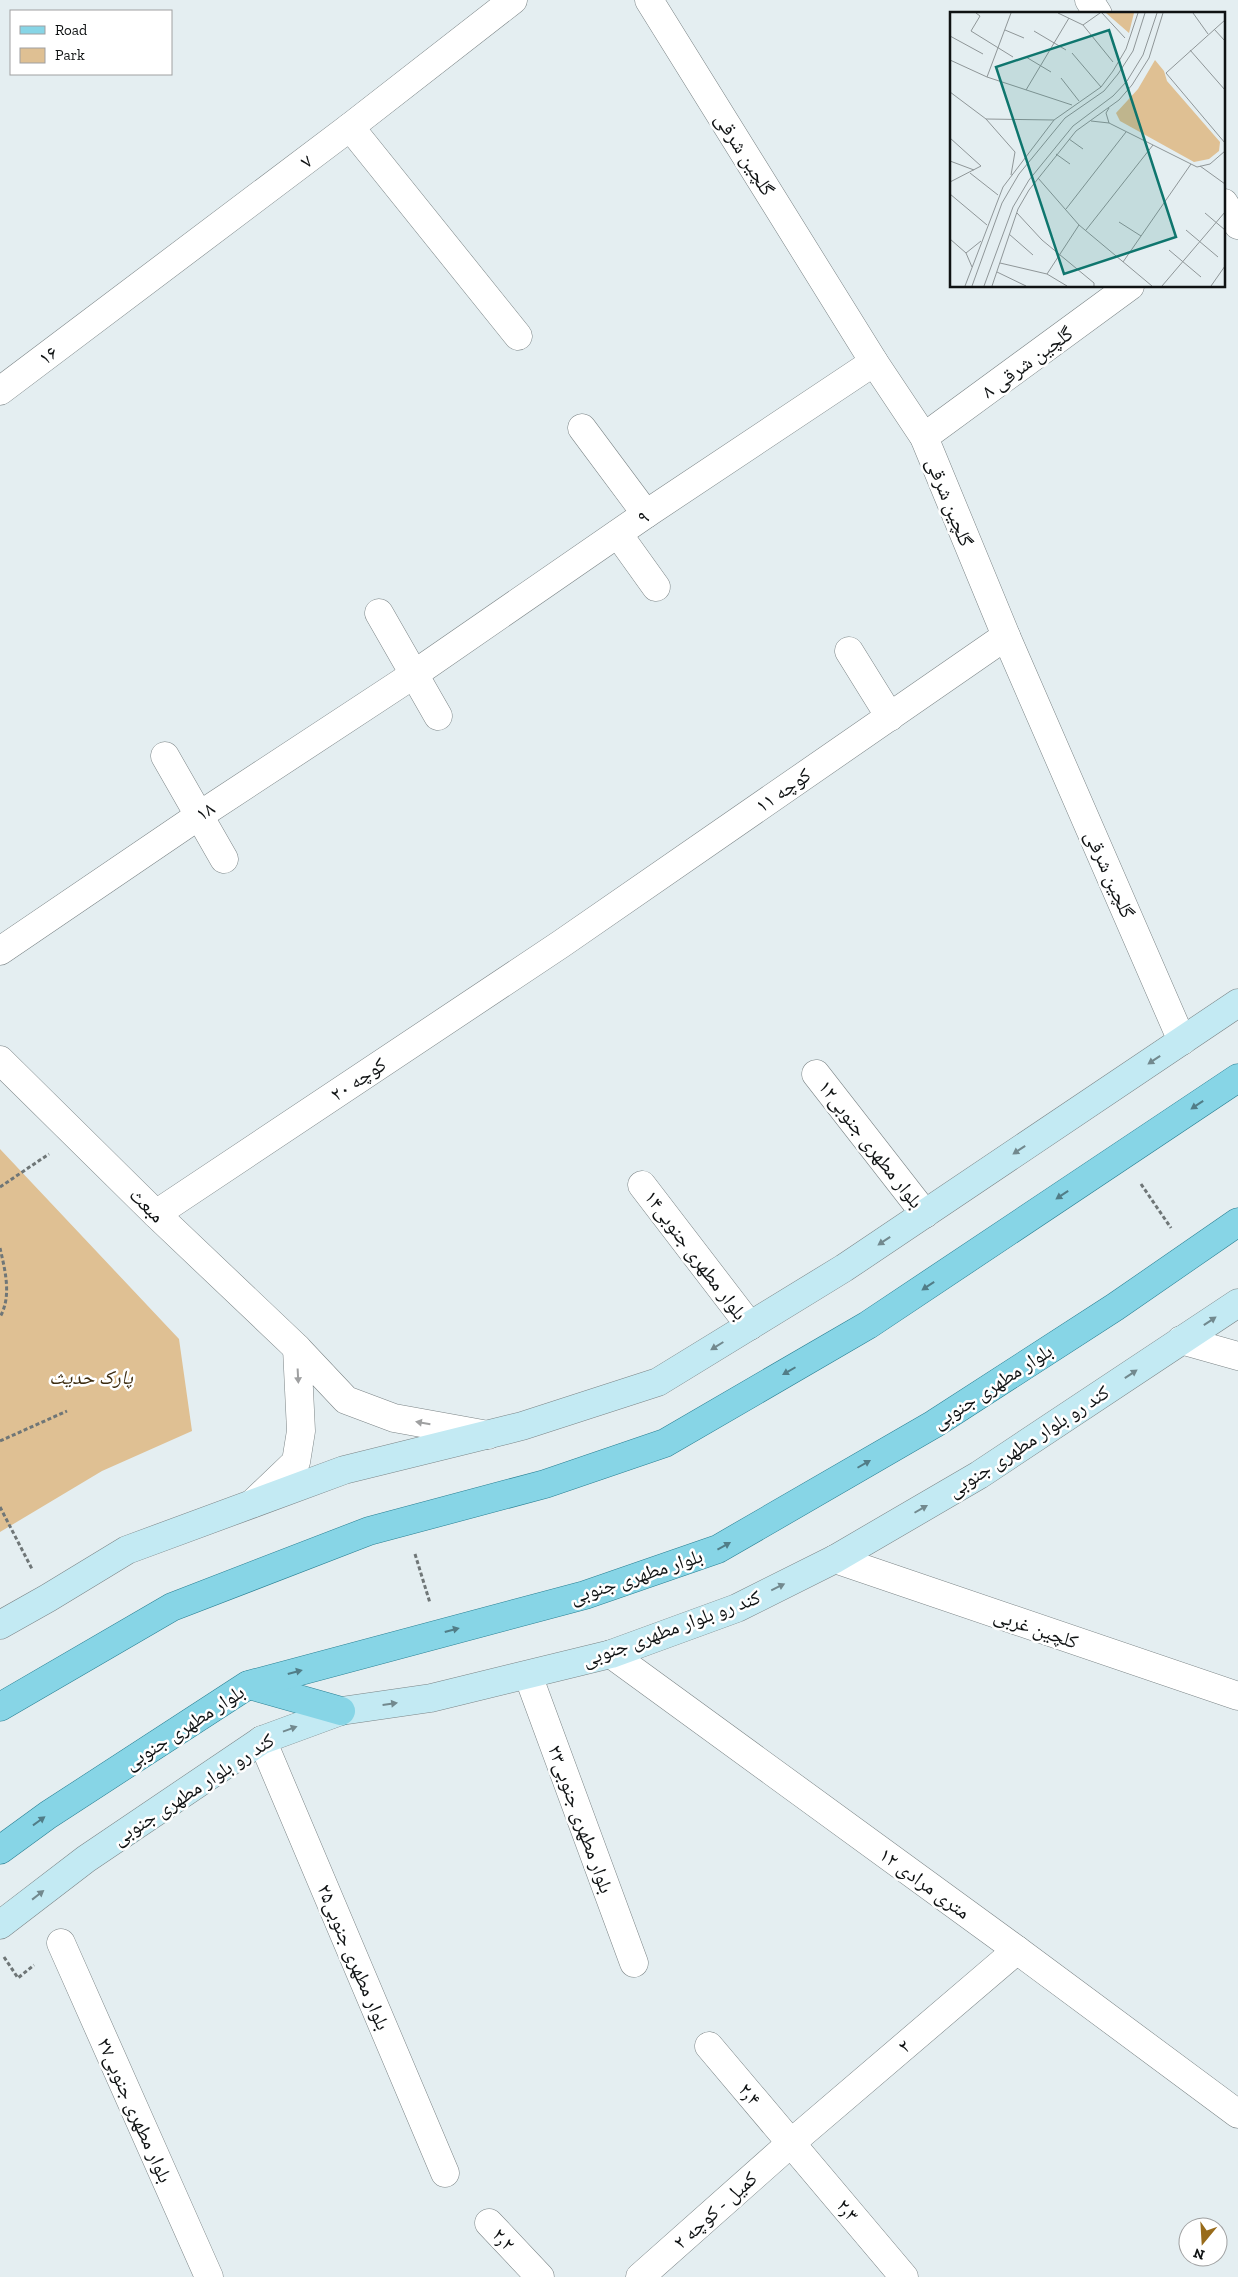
<svg xmlns="http://www.w3.org/2000/svg" width="1238" height="2277" font-family="'Zilla Slab','Noto Naskh Arabic',serif">
<rect width="100%" height="100%" fill="#e4eef1"/>
<polygon fill="#dfc093" points="0,1149 179,1339 192,1431 102,1471 0,1532"/>
<g fill="none" stroke-linecap="round" stroke-linejoin="round">
<defs>
<g id="minor">
<polyline points="1089,0 1098,14"/>
<polyline points="350,127 518,336"/>
<polyline points="1224,203 1238,225"/>
<polyline points="0,391 350,127 513,0"/>
<polyline points="582,428 646,514"/>
<polyline points="924,437 1130,286"/>
<polyline points="618,534 656,587"/>
<polyline points="379,613 438,716"/>
<polyline points="849,651 890,717"/>
<polyline points="165,756 224,859"/>
<polyline points="0,951 200,815 413,675 646,514 874,362"/>
<polyline points="816,1074 925,1214"/>
<polyline points="642,1185 750,1326"/>
<polyline points="156,1214 561,944 1006,636"/>
<polyline points="835,1559 1238,1696"/>
<polyline points="611,1654 1017,1950 1238,2114"/>
<polyline points="528,1675 634,1963"/>
<polyline points="262,1740 445,2173"/>
<polyline points="61,1943 209,2277"/>
<polyline points="709,2046 904,2277"/>
<polyline points="489,2223 540,2277"/>
<polyline points="640,2277 791,2143 1017,1950"/>
</g>
<g id="tertiary">
<polyline points="649,0 874,362 924,437 1006,636 1182,1041"/>
<polyline points="0,1060 156,1214 297,1348"/>
<polyline points="1181,1340 1238,1356"/>
<polyline points="253,1503 296,1462 301,1431 297,1348 346,1400 394,1418 488,1435"/>
</g>
<g id="secondary">
<polyline points="0,1625 48,1598 127,1550 344,1470 522,1426 658,1382 844,1268 1238,1003"/>
<polyline points="0,1925 86,1859 262,1740 341,1711 431,1698 611,1654 737,1608 835,1559 979,1475 1238,1303"/>
</g>
<g id="primary">
<polyline points="249,1685 341,1711"/>
<polyline points="0,1707 172,1607 369,1531 545,1484 665,1443 868,1325 1238,1078"/>
<polyline points="0,1850 48,1815 248,1685 585,1595 718,1549 934,1424 1115,1307 1238,1222"/>
</g>
</defs>
<use href="#minor" stroke="#7b8486" stroke-width="29"/>
<use href="#tertiary" stroke="#7b8486" stroke-width="29"/>
<use href="#secondary" stroke="#7b8486" stroke-width="29"/>
<use href="#primary" stroke="#297f92" stroke-width="29"/>
<g stroke="#6f7677" stroke-width="3" stroke-dasharray="4 2.5" stroke-linecap="butt">
<polyline points="1141,1184 1171,1228"/>
<polyline points="0,1187 49,1154"/>
<path d="M0,1248C5,1270 12,1296 0,1317"/>
<polyline points="0,1441 67,1411"/>
<polyline points="0,1507 32,1569"/>
<polyline points="415,1554 430,1603"/>
<polyline points="4,1957 18,1978 34,1965"/>
</g>
<use href="#minor" stroke="#fff" stroke-width="28"/>
<use href="#tertiary" stroke="#fff" stroke-width="28"/>
<use href="#secondary" stroke="#c3eaf3" stroke-width="28"/>
<use href="#primary" stroke="#87d5e6" stroke-width="28"/>
</g>
<defs><path id="oneway-solid" d="M-6-.8H1V-3.2L6.5 0L1 3.2V.8H-6Z" transform="scale(1.25)"/></defs>
<g fill="#72898e">
<use href="#oneway-solid" transform="translate(1154 1060) rotate(146)"/>
<use href="#oneway-solid" transform="translate(1019 1150) rotate(146)"/>
<use href="#oneway-solid" transform="translate(884 1241) rotate(146)"/>
<use href="#oneway-solid" transform="translate(1210 1321) rotate(-34)"/>
<use href="#oneway-solid" transform="translate(717 1346) rotate(148)"/>
<use href="#oneway-solid" transform="translate(1131 1374) rotate(-34)"/>
<use href="#oneway-solid" transform="translate(921 1509) rotate(-30)"/>
<use href="#oneway-solid" transform="translate(778 1587) rotate(-26)"/>
<use href="#oneway-solid" transform="translate(390 1704) rotate(-8)"/>
<use href="#oneway-solid" transform="translate(290 1729) rotate(-20)"/>
<use href="#oneway-solid" transform="translate(38 1895) rotate(-38)"/>
</g>
<g fill="#517d87">
<use href="#oneway-solid" transform="translate(1197 1105) rotate(146)"/>
<use href="#oneway-solid" transform="translate(1062 1195) rotate(146)"/>
<use href="#oneway-solid" transform="translate(928 1286) rotate(146)"/>
<use href="#oneway-solid" transform="translate(789 1371) rotate(150)"/>
<use href="#oneway-solid" transform="translate(864 1464) rotate(-30)"/>
<use href="#oneway-solid" transform="translate(724 1546) rotate(-29)"/>
<use href="#oneway-solid" transform="translate(452 1630) rotate(-15)"/>
<use href="#oneway-solid" transform="translate(295 1672) rotate(-15)"/>
<use href="#oneway-solid" transform="translate(39 1821) rotate(-36)"/>
</g>
<g fill="#9fa0a1">
<use href="#oneway-solid" transform="translate(298 1376) rotate(87)"/>
<use href="#oneway-solid" transform="translate(423 1423) rotate(-170)"/>
</g>
<g text-anchor="middle" dominant-baseline="central" stroke-width="5" stroke-linejoin="round" paint-order="stroke">
<g font-size="20" fill="#0f1213" stroke="#fff">
<text transform="translate(745 154) rotate(58)">گلچین شرقی</text>
<text transform="translate(306 161) rotate(-37)">۷</text>
<text transform="translate(48 355) rotate(-37)">۱۶</text>
<text transform="translate(1027 362) rotate(-36)">۸ گلچین شرقی</text>
<text transform="translate(950 502) rotate(68)">گلچین شرقی</text>
<text transform="translate(643 517) rotate(-35)">۹</text>
<text transform="translate(783 790) rotate(-35)">کوچه ۱۱</text>
<text transform="translate(205 811) rotate(-34)">۱۸</text>
<text transform="translate(1110 874) rotate(66)">گلچین شرقی</text>
<text transform="translate(358 1079) rotate(-34)">کوچه ۲۰</text>
<text transform="translate(871 1144) rotate(52)">بلوار مطهری جنوبی۱۲</text>
<text transform="translate(147 1205) rotate(44)">مبعث</text>
<text transform="translate(696 1255) rotate(53)">بلوار مطهری جنوبی۱۴</text>
<text transform="translate(992 1386) rotate(-33)">بلوار مطهری جنوبی</text>
<text transform="translate(1028 1441) rotate(-33)">کند رو بلوار مطهری جنوبی</text>
<text transform="translate(636 1576) rotate(-18)">بلوار مطهری جنوبی</text>
<text transform="translate(671 1628) rotate(-20)">کند رو بلوار مطهری جنوبی</text>
<text transform="translate(1036 1628) rotate(19)">کلچین غربی</text>
<text transform="translate(184 1727) rotate(-33)">بلوار مطهری جنوبی</text>
<text transform="translate(193 1789) rotate(-33)">کند رو بلوار مطهری جنوبی</text>
<text transform="translate(581 1819) rotate(70)">بلوار مطهری جنوبی۲۳</text>
<text transform="translate(925 1883) rotate(36)">۱۲ متری مرادی</text>
<text transform="translate(354 1957) rotate(67)">بلوار مطهری جنوبی۲۵</text>
<text transform="translate(904 2046) rotate(-40)">۲</text>
<text transform="translate(750 2094) rotate(50)">۲٫۴</text>
<text transform="translate(135 2110) rotate(66)">بلوار مطهری جنوبی۲۷</text>
<text transform="translate(715 2210) rotate(-42)">کمیل - کوچه ۲</text>
<text transform="translate(848 2210) rotate(50)">۲٫۳</text>
<text transform="translate(504 2239) rotate(47)">۲٫۲</text>
</g>
<g font-size="20" font-style="italic" fill="#3d2c10" stroke="#fff">
<text x="91" y="1377">پارک حدیث</text>
</g>
</g>
<g transform="translate(950 12)">
<rect width="275" height="275" fill="#e4eef1"/>
<path d="M156,1H184L179,21ZM205,48L214,59L217,69L270,130L269,139L259,147L244,150L170,109L166,101L188,77Z" fill="#dfc093"/>
<path fill="none" stroke="#8f9698" stroke-width="1" d="M26,1L30,4L21,19L63,45M108,1L133,13L150,1M152,1L175,26M243,1L258,22M275,8L216,61L275,131M133,13L163,50M264,17L275,29M55,18L74,26M84,19L116,38M0,24L33,42M240,38L275,78M122,41L151,75M76,45L101,60M0,48L37,65L122,93M37,65L61,1M111,66L129,89M76,78L119,6M0,80L36,107L65,140M36,107L104,108M141,109L159,111L156,101L159,96M159,111L247,155L260,152L275,139M0,126L31,154L0,170M119,127L133,137M106,142L120,152M0,149L24,158M250,154L275,172M20,161L48,183M61,163L65,140M88,166L129,213L202,274M0,182L37,213M116,197L176,120M67,201L92,228L144,271V274M255,201L275,218M169,210L191,224M136,218L203,133M236,218L268,245M59,222L83,243M0,227L16,241L22,255M219,238L251,265M16,241L31,229M173,250L241,152M50,251L97,262L117,274M47,260L76,274M97,262L129,213M15,274L53,175L104,108L151,75L163,59L176,37L188,1M22,274L52,191L69,162L115,106L154,79L168,62L183,39L195,1M34,274L63,195L79,168L123,114L163,84L177,69L193,43L207,1M42,274L68,197L79,178L126,119L169,88L182,73L199,46L213,1M212,274L275,200M261,274L275,254"/>
<path fill="#0f766e" fill-opacity="0.15" stroke="#0f766e" stroke-width="2.5" d="M159,18L226,225L114,262L46,55Z"/>
<rect width="275" height="275" fill="none" stroke="#0f1213" stroke-width="2.5"/>
</g>
<rect x="10" y="10" width="162" height="65" fill="#ffffff" stroke="#9fa0a1"/>
<rect x="20" y="26" width="25" height="8" fill="#87d5e6" stroke="#9fa0a1"/>
<text x="55" y="35" font-size="15" fill="#0f1213">Road</text>
<rect x="20" y="48" width="25" height="15" fill="#dfc093" stroke="#9fa0a1"/>
<text x="55" y="60" font-size="15" fill="#0f1213">Park</text>
<g transform="translate(1203 2242) rotate(198)"><circle r="24" fill="#ffffff" stroke="#9fa0a1"/>
<path d="M0-4L9 19L0 12L-9 19Z" fill="#986b1a"/>
<text y="-8" font-size="14" font-weight="bold" text-anchor="middle" fill="#0f1213">N</text>
</g>
</svg>
